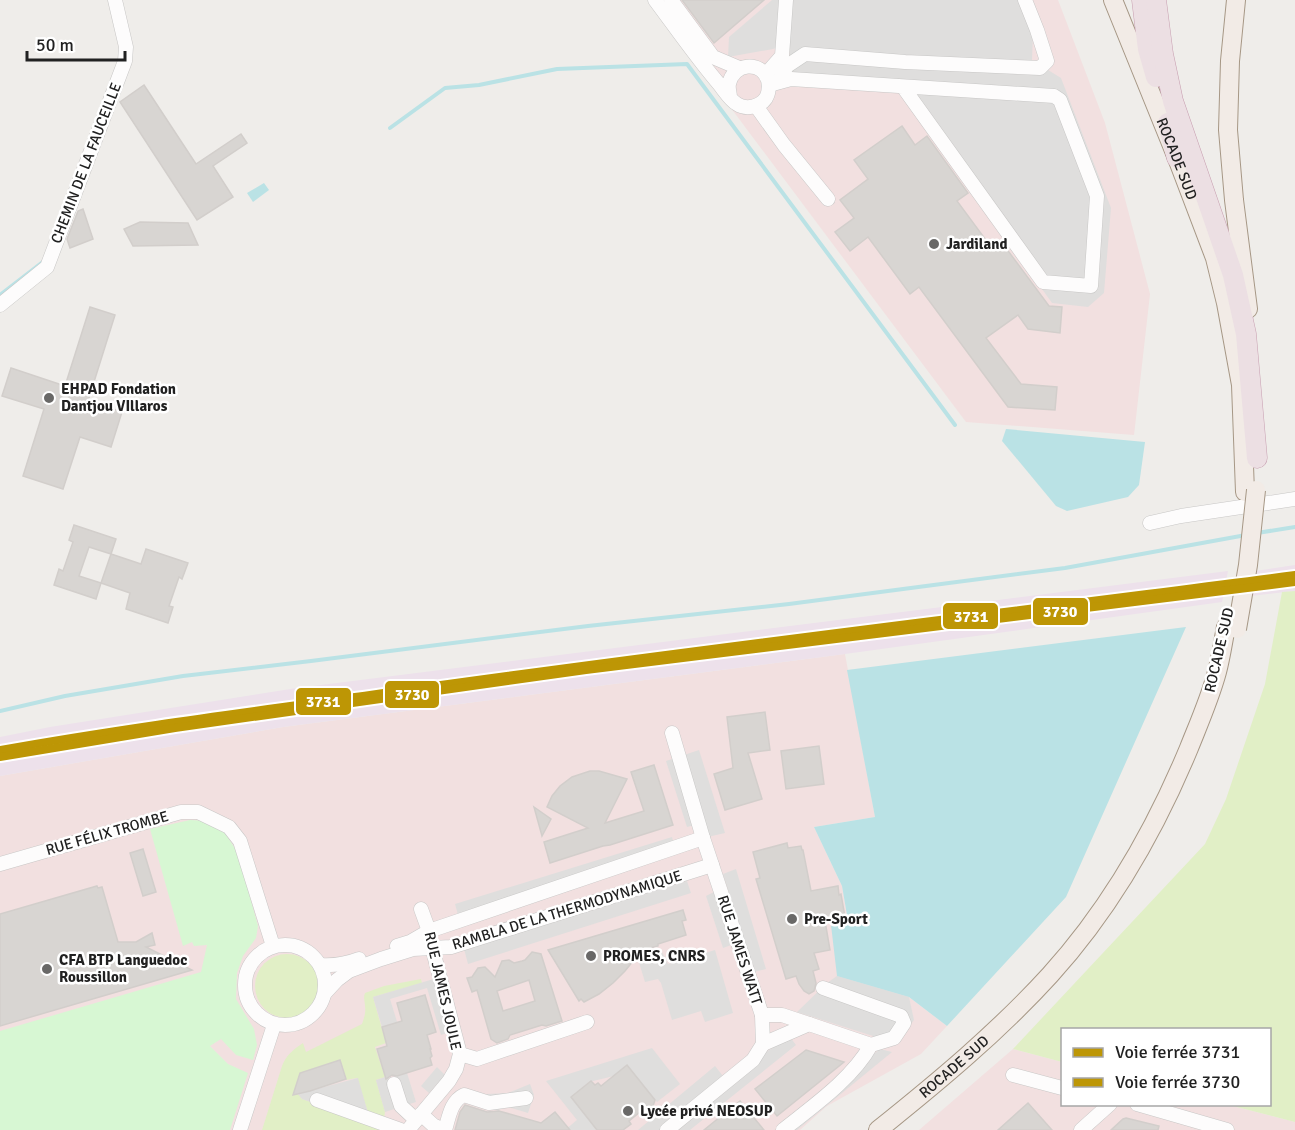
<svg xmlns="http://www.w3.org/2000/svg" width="1295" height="1130" font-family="Signika,sans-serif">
<rect width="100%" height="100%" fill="#efedea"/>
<g fill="#f2e0e0">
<polygon points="650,0 1058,0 1105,123 1150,294 1134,435 966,422"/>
<polygon points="845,654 875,817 814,827 842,886 848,922 831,925 909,997 947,1026 921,1054 827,1106 800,1130 0,1130 0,776 283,727"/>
<polygon points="1013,1049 1062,1062 1062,1104 1229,1105 1295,1122 1295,1130 919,1130"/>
</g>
<g fill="#ede1eb">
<polygon points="1295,565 1295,591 1251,596 1255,571"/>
<polygon points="1228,571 1222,602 845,654 283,727 0,776 0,737 50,727 297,688"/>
</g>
<g fill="#e1efc6">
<polygon points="1295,591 1295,1122 1229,1105 1270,1104 1270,1030 1062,1030 1062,1062 1013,1049 1205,844 1226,799 1265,684 1282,592"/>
<circle cx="287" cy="986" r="32"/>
<path d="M421,979L422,983L373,997L386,1043L375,1047L385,1077L376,1080L385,1112L384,1119L368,1113L357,1078L346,1080L340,1060L300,1073L294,1092L298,1094L302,1099L394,1130H262L282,1066C287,1054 293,1050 303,1043L306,1052L362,1024C364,1018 366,1013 365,1006C365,1001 363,998 365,993L384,986Z"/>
</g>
<polygon fill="#d7f7d3" points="190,820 208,821 225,833 238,853 258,926 256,938 243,956 237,973 236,999 254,1029 257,1045 253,1060 236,1055 221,1039 210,1046 228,1064 248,1073 230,1130 0,1130 0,1031 201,972 207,945 194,946 192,942 183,946 150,829"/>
<g fill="#dfdedd">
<polygon points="772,0 1020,0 1033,34 1032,60 1061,78 1111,208 1104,293 1088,307 1052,303 894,82 791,74 789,44 773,49 728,57 729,37"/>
<polygon points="699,750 725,833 703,838 699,824 687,827 666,761"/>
<polygon points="672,837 675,848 458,915 455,904"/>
<polygon points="736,869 766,969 754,972 723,874"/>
<polygon points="687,881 691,893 468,964 464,949"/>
<polygon points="718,890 734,944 723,948 706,896"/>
<polygon points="660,948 668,964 715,950 733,1013 705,1022 701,1011 672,1020 661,983 658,979 645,982 637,956"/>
<polygon points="837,976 909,997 914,1020 902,1035 892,1042 797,1012 827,983"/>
<polygon points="437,978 453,1031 441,1035 427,988 390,999 402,1038 386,1043 384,1037 394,1034 392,1024 382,1027 373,997"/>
<polygon points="790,1037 796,1045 690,1130 638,1130 715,1066 727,1081 753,1060"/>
<polygon points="652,1048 680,1084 657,1102 627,1066 614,1076 589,1082 571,1097 597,1130 565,1130 577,1120 546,1081"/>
<polygon points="880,1049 892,1052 797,1130 779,1130"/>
<polygon points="437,1067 445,1075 429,1093 421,1086"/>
<polygon points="407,1073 416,1102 385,1112 376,1080 385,1077 386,1079"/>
<polygon points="358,1078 368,1113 366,1121 302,1099 298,1094"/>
<polygon points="530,1084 534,1095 528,1113 501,1105 499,1111 489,1108 487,1094 508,1093"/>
</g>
<g fill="#bae2e5">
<polygon points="264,183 269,190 253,202 247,193"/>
<polygon points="1006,429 1145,442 1139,485 1128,497 1067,511 1056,506 1002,441"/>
<polygon points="1186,627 1066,897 947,1026 909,997 837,976 831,925 848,921 842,886 814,827 875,817 847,670"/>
</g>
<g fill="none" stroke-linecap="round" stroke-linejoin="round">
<g stroke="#bae2e5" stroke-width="4">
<polyline points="390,128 445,88 479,85 557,69 687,64 955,425"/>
<polyline points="0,295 44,261"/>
<polyline points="1257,533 1295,527"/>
<polyline points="0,711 65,696 183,676 311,661 588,626 789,604 926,586 1065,568 1246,535"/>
</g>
</g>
<g fill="#d8d5d2" stroke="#d2cecb" stroke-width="1.5" fill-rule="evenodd">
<polygon points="682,0 764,0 714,43"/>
<polygon points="144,85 196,164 241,134 247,143 213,166 233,197 197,220 120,102"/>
<polygon points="902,126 915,145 927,136 968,193 957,201 991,247 1000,240 1049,306 1062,307 1060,333 1028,329 1018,315 986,338 1021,384 1057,387 1055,410 1008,407 919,287 910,294 868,237 850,251 835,232 854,218 840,200 868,179 854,160"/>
<polygon points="83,209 93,239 70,248 67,239 78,211"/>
<polygon points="140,222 188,223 198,245 133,246 124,229"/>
<polygon points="90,307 115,315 88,401 122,412 111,447 80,437 63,489 23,476 44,409 2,396 11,368 65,386"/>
<polygon points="74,525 116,539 111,554 89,547 79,576 101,583 96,599 54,585 59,569 63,571 73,542 69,540"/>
<polygon points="146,549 188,563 182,579 179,577 169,606 173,607 168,623 126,609 130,593 101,583 111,554 141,564"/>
<polygon points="765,712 770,750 748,753 762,799 725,810 714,774 733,768 727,717"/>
<polygon points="819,746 824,784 786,789 781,751"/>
<polygon points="654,765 673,825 610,845 603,846 550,863 544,842 588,828 547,807 552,796 560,786 572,777 590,771 599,771 627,779 605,823 644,811 631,772"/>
<polygon points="534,807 551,819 542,836"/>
<polygon points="787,843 788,848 801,846 802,850 803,850 811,891 838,886 839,895 841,894 845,917 825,921 830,950 814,953 819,969 813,971 816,983 814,991 809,994 804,991 799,984 796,976 786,979 756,879 760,878 753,852"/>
<polygon points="143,849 156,892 143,896 130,853"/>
<polygon points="97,886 98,888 102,887 118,942 136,942 152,933 155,945 146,947 192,970 0,1026 0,914"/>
<polygon points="683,910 686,920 682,921 686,935 658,944 658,946 642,950 625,971 613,983 599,994 584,1002 581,999 579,1001 548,950"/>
<path d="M532,952L541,954L562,1021L546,1026L542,1025L510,1035L508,1039L497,1043L491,1039L477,990L472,992L467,978L472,977L478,968L485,967L495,977L502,961L509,960L514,963L522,961L525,960ZM529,980L535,1001L503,1011L497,991Z"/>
<polygon points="425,995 436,1032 427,1035 431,1049 430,1049 432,1056 430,1058 432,1065 397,1076 392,1075 386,1079 377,1049 387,1046 382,1027 402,1021 397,1003"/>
<polygon points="806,1050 844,1062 777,1116 755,1089"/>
<polygon points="340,1060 346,1079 310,1091 293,1095 300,1073"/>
<polygon points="627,1065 655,1100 653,1106 647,1110 645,1108 629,1121 631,1124 623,1130 597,1130 571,1097 591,1081 595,1085 598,1083 601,1086"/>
<polygon points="740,1101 764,1130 704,1130 715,1121"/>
<polygon points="1028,1103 1052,1130 998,1130"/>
<polygon points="465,1105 487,1112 499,1111 541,1123 555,1112 570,1130 455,1130 460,1112"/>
<polygon points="1126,1118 1159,1126 1158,1130 1111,1130 1123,1119"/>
</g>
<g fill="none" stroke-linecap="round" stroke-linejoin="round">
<defs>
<g id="minor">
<path d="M655,0C676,28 696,57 719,84C724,90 730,100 737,104C746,110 760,107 766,98C769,93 769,85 768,80C761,60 733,63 729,84C728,88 730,93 730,97"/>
<polyline points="671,0 713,57 739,68"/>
<polyline points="766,74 782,56 786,0"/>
<polyline points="778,82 787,66 805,54 905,62 1040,68 1047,61 1037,30 1025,0"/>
<polyline points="769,85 791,79 1054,96 1060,100 1097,196 1091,286 1043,282 903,87"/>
<polyline points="756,106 784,145 828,199"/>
<polyline points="0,305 47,267 125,61 126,47 115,0"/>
<polyline points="1150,523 1181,516 1295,499"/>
<polyline points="0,864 181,812 198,812 229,827 240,841 273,946"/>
<circle cx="285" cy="985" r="40"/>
<polyline points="397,946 410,942 429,931 703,838"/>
<path d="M320,965C335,966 346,964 359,959"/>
<polyline points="325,993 337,980 349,971 381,959 413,949 451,947 712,865"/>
<polyline points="762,1015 782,1015 809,1024 763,1044"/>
<polyline points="809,1024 871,1045 894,1038 904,1023 901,1016 823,988"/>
<polyline points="460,1054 477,1059 587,1022"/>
<polyline points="1013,1075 1062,1088"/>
<polyline points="394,1084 401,1106 416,1120"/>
<polyline points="317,1100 401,1130"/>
<polyline points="1137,1104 1227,1130"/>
<polyline points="421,1114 433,1125 444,1130"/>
<polyline points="240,1130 274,1025"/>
<polyline points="408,1130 449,1081 456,1069 460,1054 432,947 429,931 421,909"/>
<path d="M445,1130C449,1117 451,1101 464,1095L489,1103L526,1098"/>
<polyline points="667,1130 753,1060 763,1044 762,1015 703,838 672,733"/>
<path d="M783,1130C813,1106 852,1079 871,1045"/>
<polyline points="1081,1130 1110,1104"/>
</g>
<g id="major">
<path id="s1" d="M1113,0L1177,158L1215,258L1226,303L1241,385L1245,492"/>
<polyline points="1236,0 1230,61 1228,130 1234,200 1248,309"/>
<path id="s2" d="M878,1130C938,1082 998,1032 1050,975C1109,910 1155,830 1189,748C1199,723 1210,698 1217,672C1221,657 1223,642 1226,627"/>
</g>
<g id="highway">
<polyline points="1142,0 1148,49 1156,77"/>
<polyline points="1156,0 1163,54 1173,101 1233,275 1246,334 1257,458"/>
<polyline points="1168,123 1177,158"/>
</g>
</defs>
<use href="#minor" stroke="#c8c7c6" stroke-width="15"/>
<use href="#major" stroke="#a69785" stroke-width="20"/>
<use href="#highway" stroke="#c79eb0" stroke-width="21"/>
<use href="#minor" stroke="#fdfcfc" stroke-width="14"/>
<use href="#major" stroke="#f2ebe6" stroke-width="18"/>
<use href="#highway" stroke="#ecdfe3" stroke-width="20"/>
<defs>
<polyline id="major-bridge" points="1237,629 1248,565 1256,490"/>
</defs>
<use href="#major-bridge" stroke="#a69785" stroke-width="20" stroke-linecap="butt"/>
<use href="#major-bridge" stroke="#f2ebe6" stroke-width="18"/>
<defs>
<path id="rail-1" d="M0,750C123,728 247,712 370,695C678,651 987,615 1295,575"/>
<polyline id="rail-2" points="0,757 175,728 586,670 1295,582"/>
</defs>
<use href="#rail-1" stroke="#fff" stroke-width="12"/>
<use href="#rail-2" stroke="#fff" stroke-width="12"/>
<use href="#rail-1" stroke="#bd9605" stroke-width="8"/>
<use href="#rail-2" stroke="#bd9605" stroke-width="8"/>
</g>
<g fill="#696867" stroke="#fff" stroke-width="2">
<circle cx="934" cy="244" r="6"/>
<circle cx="49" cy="398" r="6"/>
<circle cx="792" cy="919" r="6"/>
<circle cx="591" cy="956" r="6"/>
<circle cx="47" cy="969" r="6"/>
<circle cx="628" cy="1111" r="6"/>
</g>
<g text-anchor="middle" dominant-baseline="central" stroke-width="5" stroke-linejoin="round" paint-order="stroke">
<g font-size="15" fill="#212121" stroke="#fff">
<text stroke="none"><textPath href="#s1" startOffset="171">ROCADE SUD</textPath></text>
<text transform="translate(86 163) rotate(-69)">CHEMIN DE LA FAUCEILLE</text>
<text transform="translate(1219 650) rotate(-77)">ROCADE SUD</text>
<text transform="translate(107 833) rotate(-16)">RUE FÉLIX TROMBE</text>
<text transform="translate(567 910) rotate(-17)">RAMBLA DE LA THERMODYNAMIQUE</text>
<text transform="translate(740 950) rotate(72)">RUE JAMES WATT</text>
<text transform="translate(443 991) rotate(77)">RUE JAMES JOULE</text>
<text stroke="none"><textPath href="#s2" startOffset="99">ROCADE SUD</textPath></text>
</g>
<g font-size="15" font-weight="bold" fill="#212121" stroke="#fff" text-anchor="start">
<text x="946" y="244">Jardiland</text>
<text x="61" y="389">EHPAD Fondation<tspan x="61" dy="17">Dantjou VIllaros</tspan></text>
<text x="804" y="919">Pre-Sport</text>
<text x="603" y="956">PROMES, CNRS</text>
<text x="59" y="960">CFA BTP Languedoc<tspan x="59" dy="17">Roussillon</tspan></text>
<text x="640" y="1111">Lycée privé NEOSUP</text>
</g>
</g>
<g stroke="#fff" stroke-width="2">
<rect x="1032" y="597" width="57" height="29" rx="6" fill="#bd9605"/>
<rect x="942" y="602" width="57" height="28" rx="6" fill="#bd9605"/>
<rect x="384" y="680" width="56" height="29" rx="6" fill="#bd9605"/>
<rect x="295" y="687" width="57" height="29" rx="6" fill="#bd9605"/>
</g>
<g font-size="16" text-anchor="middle" font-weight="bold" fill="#fff">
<text x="1060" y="617">3730</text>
<text x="971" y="622">3731</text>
<text x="412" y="700">3730</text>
<text x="323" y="707">3731</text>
</g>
<rect x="1061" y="1028" width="210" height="78" fill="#ffffff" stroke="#a6a6a6" stroke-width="1.5"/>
<rect x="1073" y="1048" width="30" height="9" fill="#bd9605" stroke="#a6a6a6" stroke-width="1.5"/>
<text x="1115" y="1058" font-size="18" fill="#212121">Voie ferrée 3731</text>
<rect x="1073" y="1078" width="30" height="9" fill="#bd9605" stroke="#a6a6a6" stroke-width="1.5"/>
<text x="1115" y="1088" font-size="18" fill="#212121">Voie ferrée 3730</text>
<path d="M27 51v9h98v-9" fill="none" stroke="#212121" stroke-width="3"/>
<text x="36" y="51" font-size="18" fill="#212121" stroke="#ffffff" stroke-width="4.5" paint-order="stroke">50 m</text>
</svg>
